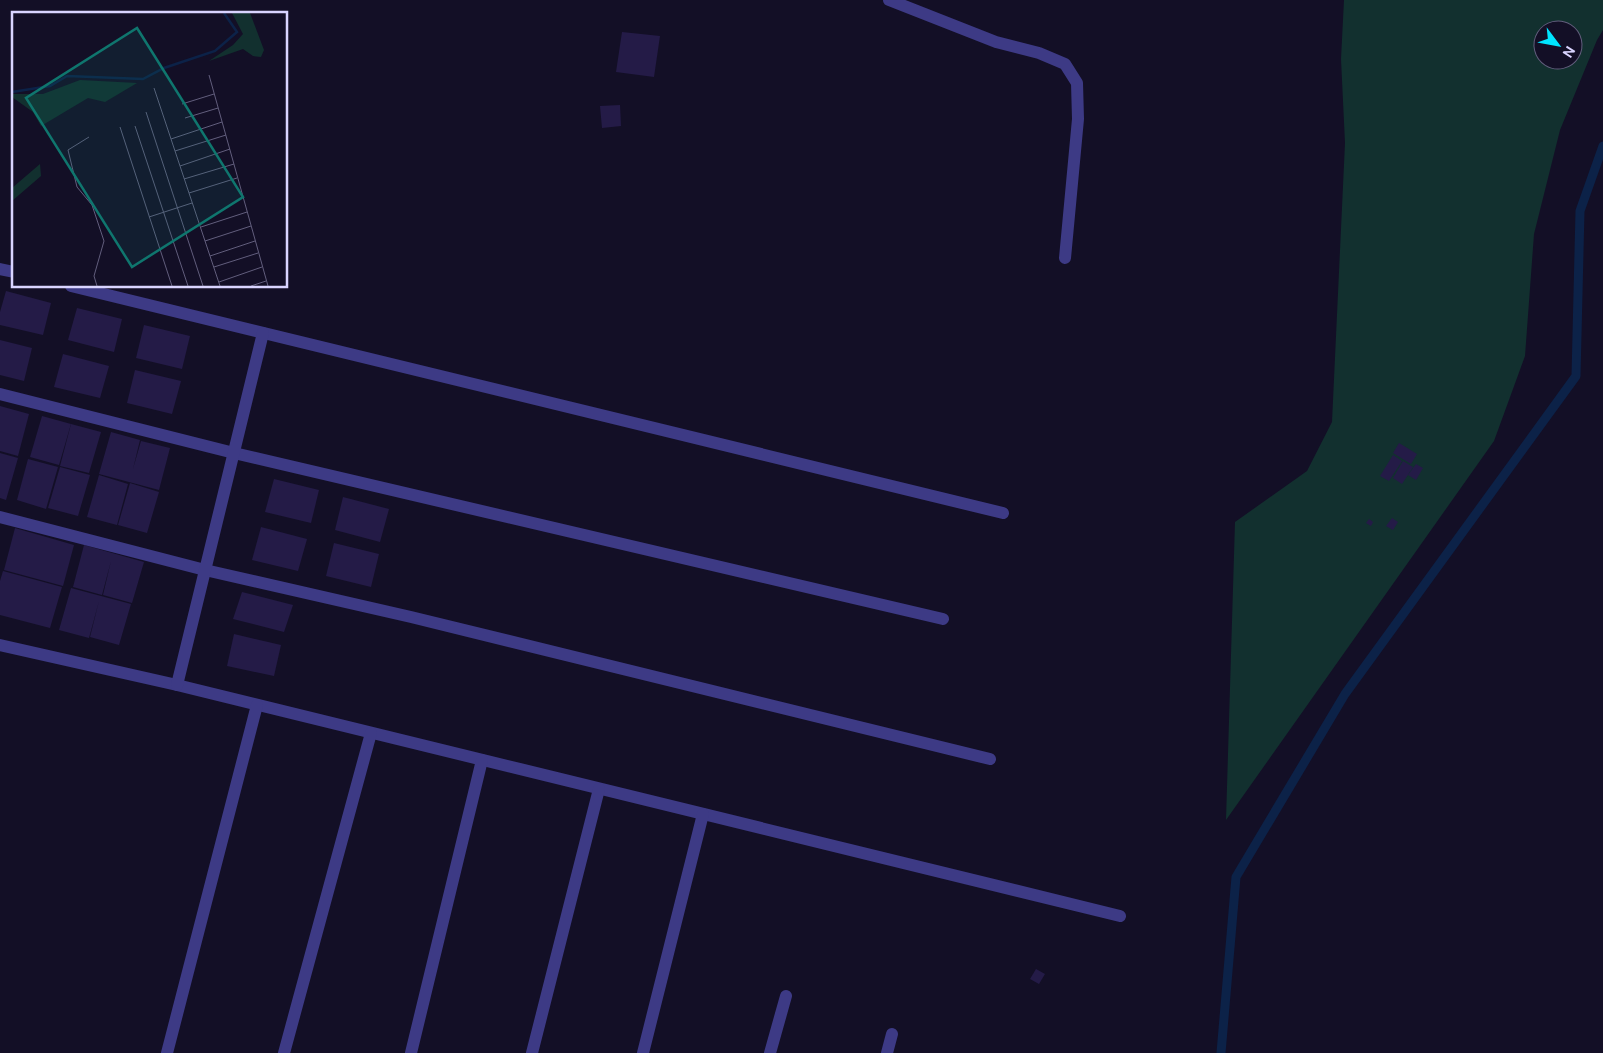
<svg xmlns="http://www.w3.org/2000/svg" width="1603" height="1053" font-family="'DM Sans',sans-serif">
<rect width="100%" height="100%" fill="#130f26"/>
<path fill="#12302f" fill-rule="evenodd" d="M1344,0H1603V30L1597,40L1560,130L1534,234L1525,356L1494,441L1226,820L1235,522L1307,471L1332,422L1345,143L1341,59ZM1543,30H1573V60H1543Z"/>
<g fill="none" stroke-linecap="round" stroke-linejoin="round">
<polyline stroke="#0c2248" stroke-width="9" points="1221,1053 1236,877 1345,694 1576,376 1580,211 1603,146"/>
</g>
<g fill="#241b47">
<polygon points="622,32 660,36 654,77 616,72"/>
<polygon points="620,105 621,126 602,128 600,106"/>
<polygon points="6,291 51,303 43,335 0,325 0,312"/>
<polygon points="77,308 122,319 114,352 68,340"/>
<polygon points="144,325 190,336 182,369 136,358"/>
<polygon points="0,340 32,348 24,381 0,375"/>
<polygon points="63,354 109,366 100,398 54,387"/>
<polygon points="135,370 181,381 172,414 127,403"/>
<polygon points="0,406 29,414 18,456 0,451"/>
<polygon points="42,416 71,424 59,465 30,457"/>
<polygon points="71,424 101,432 89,473 60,466"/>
<polygon points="111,432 140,440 133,469 141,441 170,448 159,490 99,474"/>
<polygon points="1399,443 1417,454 1411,464 1393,453"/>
<polygon points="0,453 18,458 6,500 0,498"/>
<polygon points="1393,455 1402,461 1389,481 1380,476"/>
<polygon points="28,459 58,467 46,509 17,500"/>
<polygon points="1403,461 1413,467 1402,484 1393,478"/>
<polygon points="1416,464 1423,468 1416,480 1408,475"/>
<polygon points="60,467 90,475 78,516 48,508"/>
<polygon points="99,475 128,484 117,525 87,517"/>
<polygon points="274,479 319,490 311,523 265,512"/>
<polygon points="130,483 159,492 147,533 118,525"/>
<polygon points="343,497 389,509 380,542 335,530"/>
<polygon points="1392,518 1398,522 1393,530 1386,526"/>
<polygon points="1369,519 1373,522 1371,526 1366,523"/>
<polygon points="261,527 307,539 298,571 252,560"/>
<polygon points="15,528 74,545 63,586 4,570"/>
<polygon points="334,543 379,554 371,587 326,576"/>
<polygon points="84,545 144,562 132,603 103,595 111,561 102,595 73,587"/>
<polygon points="3,571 62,587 50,628 0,615 0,581"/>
<polygon points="71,588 131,604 119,645 90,637 99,601 89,638 59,630"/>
<polygon points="242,592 293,605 284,632 233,619"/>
<polygon points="234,634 281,645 274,676 227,666"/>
<polygon points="1036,969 1045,974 1039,984 1030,979"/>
</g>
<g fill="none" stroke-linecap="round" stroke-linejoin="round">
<g stroke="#3d3a85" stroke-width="12">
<polyline points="889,0 996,42 1039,53 1065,64 1077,83 1078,119 1065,258"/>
<polyline points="0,269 14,272"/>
<polyline points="71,286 1003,513"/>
<polyline points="0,394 234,453 943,619"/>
<polyline points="0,517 205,570 411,617 990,759"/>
<polyline points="0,645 177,685 1120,916"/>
<polyline points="177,685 263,333"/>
<polyline points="167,1053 257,705"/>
<polyline points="284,1053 371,733"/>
<polyline points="411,1053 482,760"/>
<polyline points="532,1053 599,789"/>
<polyline points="643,1053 703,814"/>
<polyline points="770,1053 786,996"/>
<polyline points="887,1053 892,1034"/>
</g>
</g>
<g transform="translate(12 12)">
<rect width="275" height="275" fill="#130f26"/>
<path d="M220,1H238L252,38L249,45L241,44L231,37L197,49L221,33L231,22ZM68,68L125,71L93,90L76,86L29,114L21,100L0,85V82H31ZM28,152L29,164L0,189V176Z" fill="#12302f"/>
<path fill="none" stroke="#0c2248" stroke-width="2.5" d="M0,80L38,74L55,64L131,67L152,56L203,39L225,20L212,1"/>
<path fill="none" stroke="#625e7d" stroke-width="1" d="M197,63L256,274M142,76L208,274M170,92L202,82M134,100L191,274M173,106L206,96M123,114L176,274M108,115L160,274M77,125L56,138L65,175L80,193L92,229L82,264L85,274M159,127L210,110M163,139L214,123M168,154L218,137M172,167L222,152M177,181L225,166M137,205L180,191M189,215L235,200M193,229L239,214M198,244L243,229M202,255L246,241M207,270L250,255M239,274L254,269"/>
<path fill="#0f766e" fill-opacity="0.15" stroke="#0f766e" stroke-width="2.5" d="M125,16L231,185L120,255L14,86Z"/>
<rect width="275" height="275" fill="none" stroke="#d9d4ff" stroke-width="2.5"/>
</g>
<g transform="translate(1558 45) rotate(122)"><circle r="24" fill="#130f26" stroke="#625e7d"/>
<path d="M0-4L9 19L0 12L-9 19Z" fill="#00e5ff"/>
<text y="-8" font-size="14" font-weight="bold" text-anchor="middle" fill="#d9d4ff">N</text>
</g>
</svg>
